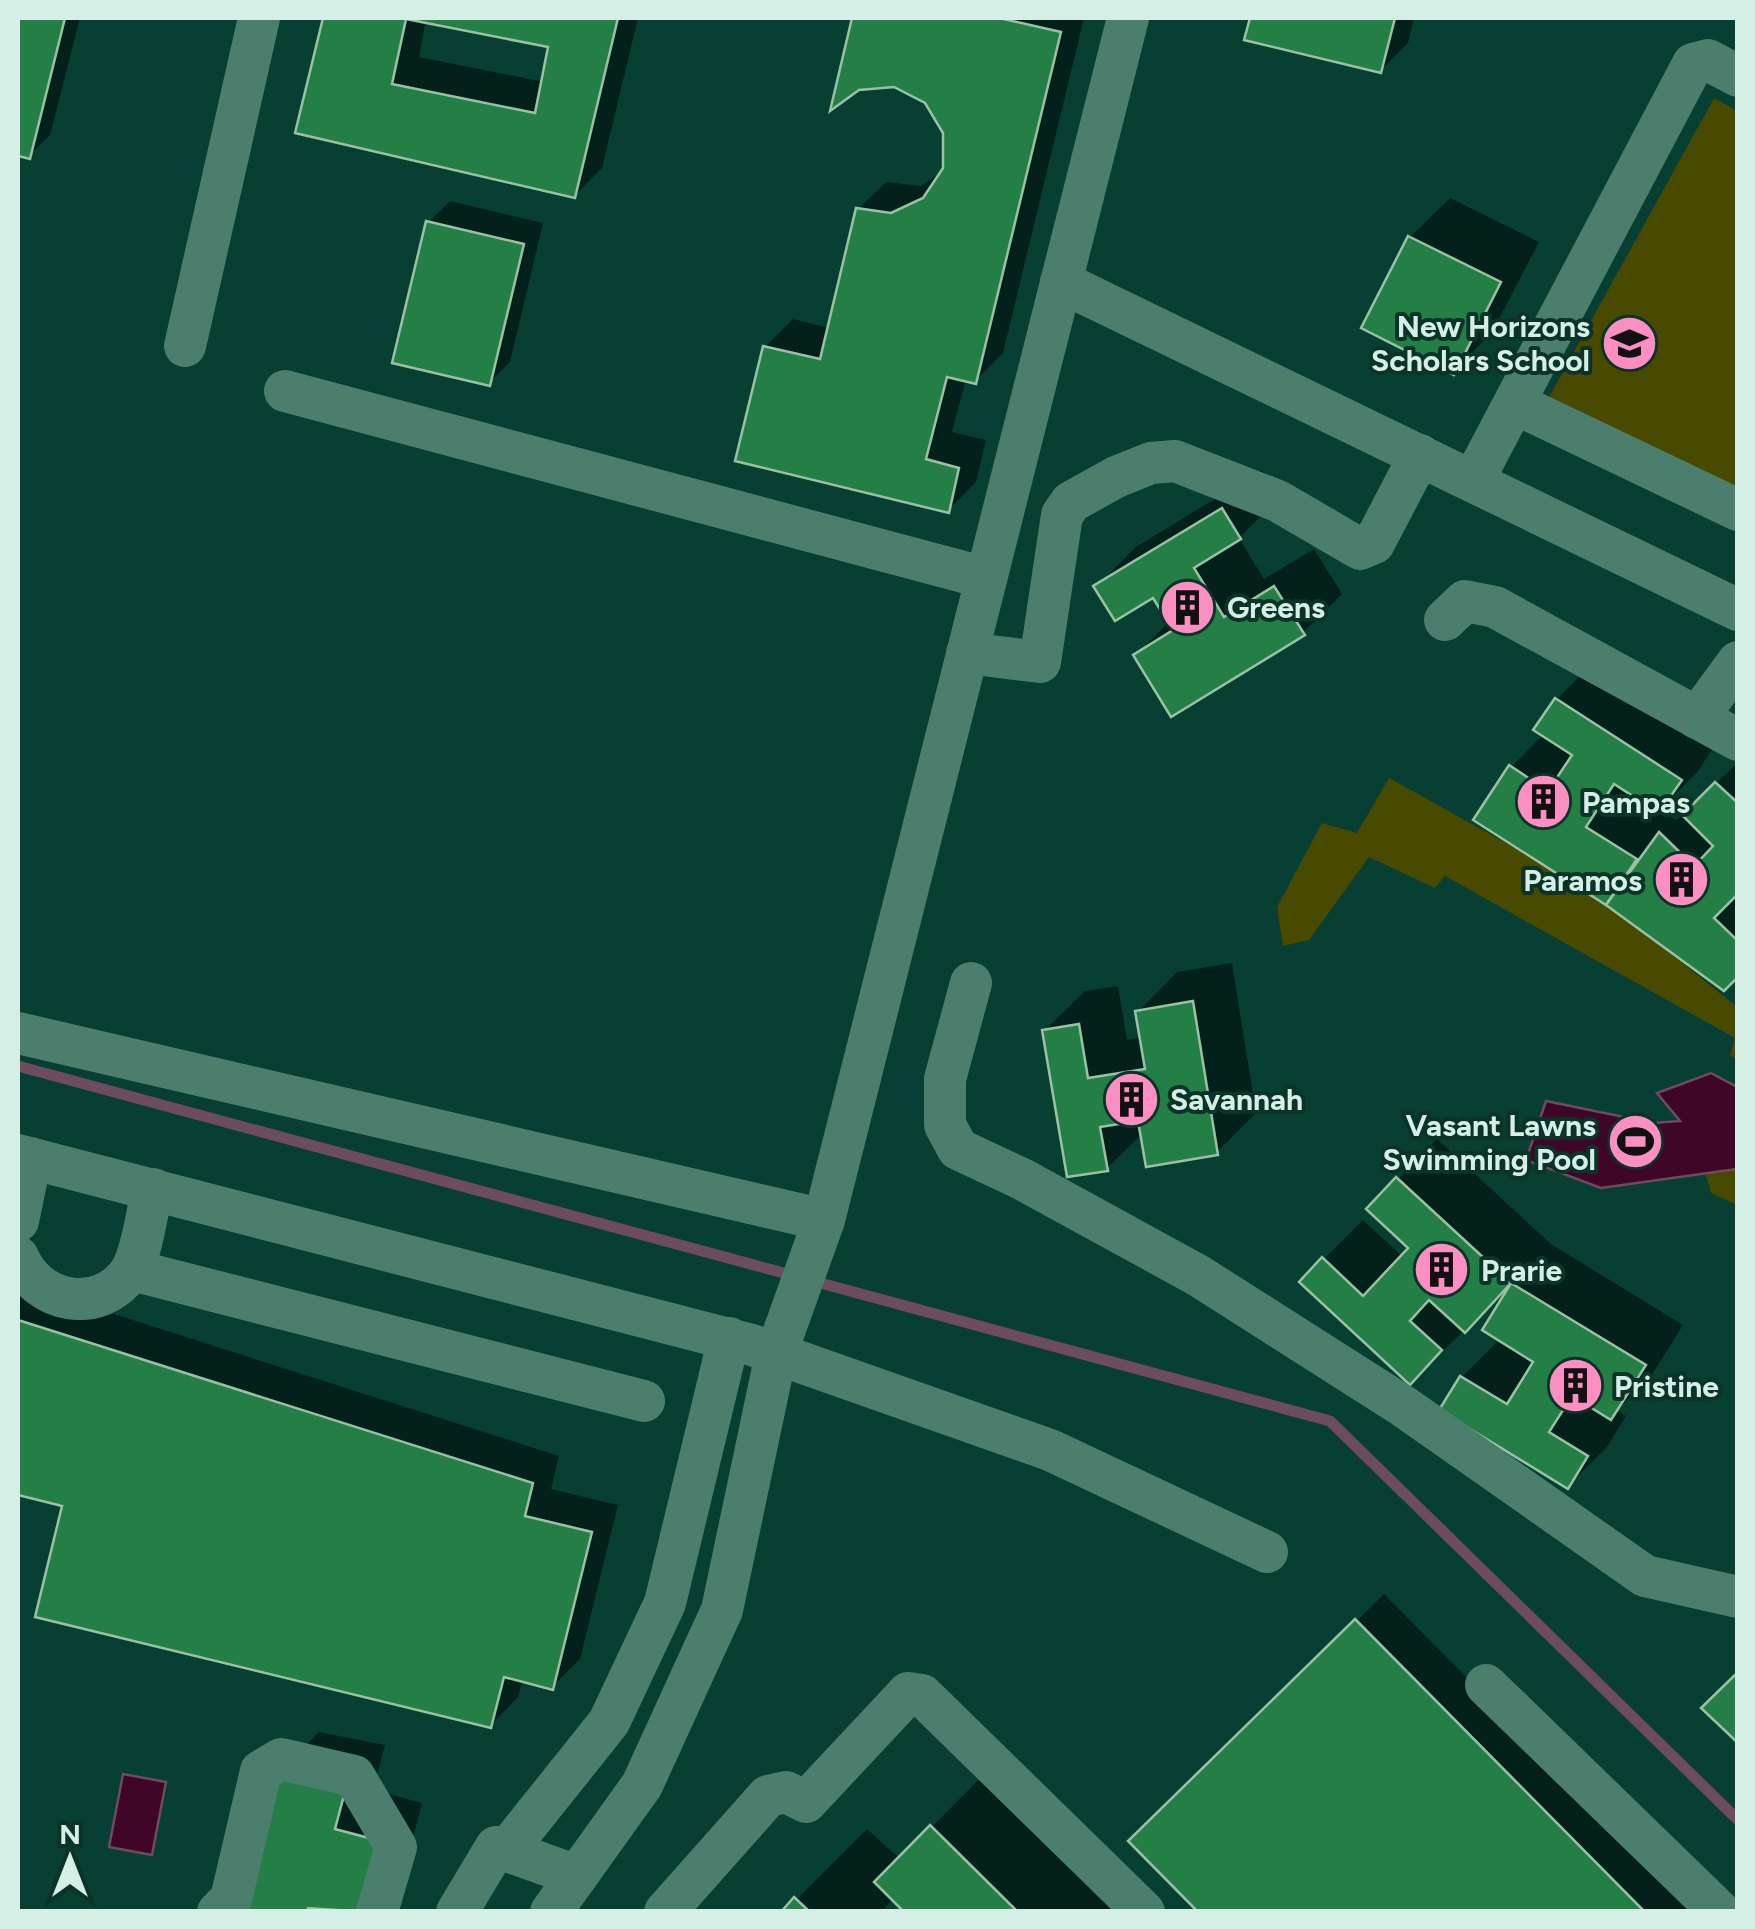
<svg xmlns="http://www.w3.org/2000/svg" width="1755" height="1929" font-family="Figtree,sans-serif">
<rect width="100%" height="100%" fill="#073f32"/>
<g fill="#484a00">
<polygon points="1714,98 1737,111 1737,514 1543,408"/>
<polygon points="1389,778 1598,894 1737,1007 1737,1059 1730,1055 1735,1038 1445,876 1435,888 1369,857 1309,940 1283,946 1277,907 1322,823 1357,833"/>
<polygon points="1737,1165 1737,1205 1711,1193 1706,1175"/>
</g>
<g fill="#400627" stroke="#6d4c60" stroke-width="2.5">
<polygon points="1711,1073 1737,1087 1737,1169 1601,1188 1526,1160 1546,1101 1653,1123 1680,1121 1657,1093"/>
<polygon points="123,1774 166,1782 152,1855 109,1847"/>
</g>
<g fill="#0007" fill-rule="evenodd">
<polygon points="18,18 80,18 50,135 29,156 18,153"/>
<path d="M326,18H638L602,168L574,196L298,131ZM426,20L551,45L544,82L419,57Z"/>
<polygon points="855,18 1084,18 1003,353 975,381 966,379 952,432 986,440 976,482 948,510 765,347 793,319 830,328 858,209 886,182 921,186 945,169 946,133 927,101 894,85 858,87 834,105"/>
<polygon points="1252,18 1414,18 1408,43 1380,71 1247,38"/>
<polygon points="1450,198 1539,242 1492,332 1453,372 1364,327 1410,237"/>
<polygon points="450,201 543,223 510,362 489,383 429,222"/>
<polygon points="1262,470 1279,498 1239,538 1264,579 1314,549 1342,594 1303,633 1136,655 1170,621 1154,595 1096,587 1136,547"/>
<polygon points="1596,660 1719,739 1698,771 1660,810 1676,820 1738,763 1738,973 1724,987 1607,903 1511,767 1544,734 1557,699"/>
<polygon points="1232,963 1256,1113 1217,1152 1143,1133 1107,1168 1045,1030 1085,991 1118,986 1127,1040 1142,1037 1138,1012 1177,972"/>
<polygon points="1437,1139 1551,1244 1683,1325 1650,1378 1617,1410 1626,1416 1607,1447 1568,1486 1462,1377 1500,1339 1511,1286 1410,1382 1324,1259 1363,1220 1403,1257 1411,1248 1369,1209"/>
<polygon points="18,1289 45,1292 559,1456 551,1489 618,1505 580,1659 552,1687 523,1679 518,1697 491,1725 65,1504 18,1492"/>
<polygon points="1384,1594 1700,1912 1202,1912 1132,1841"/>
<polygon points="319,1732 385,1745 373,1790 422,1803 402,1880 370,1912 240,1912 279,1772"/>
<polygon points="1002,1756 1159,1912 907,1912 894,1898 881,1912 784,1912 867,1829 900,1859"/>
</g>
<g fill="none" stroke-linecap="round" stroke-linejoin="round">
<g stroke="#6d4c60" stroke-width="11">
<polyline points="18,1066 795,1276"/>
<polyline points="813,1281 1330,1421 1738,1820"/>
</g>
</g>
<g fill="#247f46" stroke="#9ac1a3" stroke-width="2.5" fill-rule="evenodd">
<polygon points="18,18 65,18 30,159 18,156"/>
<path d="M323,18H618L575,198L295,133ZM406,19L548,47L535,113L392,84Z"/>
<polygon points="852,18 999,18 1061,32 976,384 947,377 926,459 959,468 949,513 735,461 763,346 820,359 856,208 891,213 923,198 943,168 943,133 925,103 894,87 859,90 830,111"/>
<polygon points="1250,18 1395,18 1381,73 1244,40"/>
<polygon points="426,221 524,244 490,386 392,363"/>
<polygon points="1408,236 1501,282 1454,375 1361,328"/>
<polygon points="1222,508 1241,539 1194,568 1224,617 1274,586 1305,635 1171,717 1133,655 1173,630 1153,598 1115,621 1093,586"/>
<polygon points="1555,698 1682,780 1659,813 1614,784 1586,827 1637,859 1606,905 1473,820 1509,765 1548,791 1572,755 1533,730"/>
<polygon points="1715,782 1738,803 1738,894 1714,918 1738,941 1738,977 1724,991 1606,905 1659,832 1694,866 1713,846 1682,815"/>
<polygon points="1193,1001 1218,1155 1146,1167 1138,1121 1100,1127 1108,1171 1067,1177 1042,1030 1079,1024 1088,1078 1145,1069 1135,1011"/>
<polygon points="1396,1177 1511,1283 1465,1333 1429,1300 1410,1321 1442,1350 1410,1385 1299,1282 1322,1257 1363,1296 1408,1248 1366,1209"/>
<polygon points="1511,1283 1646,1365 1611,1420 1572,1396 1549,1432 1588,1456 1568,1489 1439,1410 1460,1376 1507,1404 1533,1362 1482,1330"/>
<polygon points="18,1320 533,1483 525,1516 592,1532 553,1690 504,1677 491,1728 35,1617 62,1506 18,1495"/>
<polygon points="1355,1619 1645,1912 1198,1912 1128,1841"/>
<polygon points="1738,1672 1738,1743 1701,1708"/>
<polygon points="277,1770 347,1784 335,1829 384,1842 366,1912 308,1908 307,1912 237,1912"/>
<polygon points="930,1825 1018,1912 904,1912 874,1882"/>
<polygon points="794,1897 810,1912 781,1912"/>
</g>
<g fill="none" stroke-linecap="round" stroke-linejoin="round">
<g stroke="#4c7e6e" stroke-width="42">
<polyline points="1061,282 1738,610"/>
<polyline points="185,346 259,18"/>
<polyline points="285,391 986,578"/>
<polyline points="1516,404 1738,510"/>
<polyline points="1473,481 1693,64 1708,60 1738,76"/>
<polyline points="1445,620 1465,601 1495,607 1738,740"/>
<polyline points="967,653 1040,662 1062,515 1071,502 1116,477 1151,463 1175,461 1278,501 1360,549 1374,543 1420,455"/>
<polyline points="1697,718 1738,662"/>
<polyline points="971,983 945,1079 945,1125 958,1149 1022,1179 1199,1276 1403,1406 1645,1576 1738,1597"/>
<polyline points="18,1033 824,1220"/>
<polyline points="18,1155 752,1345 1050,1450 1267,1552"/>
<polyline points="18,1221 31,1158"/>
<path d="M18,1257C37,1303 99,1316 130,1272C143,1252 146,1213 153,1189"/>
<polyline points="132,1270 644,1401"/>
<polyline points="1486,1685 1720,1912"/>
<polyline points="506,1851 609,1722 665,1603 729,1338"/>
<polyline points="218,1912 231,1899 261,1771 281,1759 354,1776 396,1847 377,1912"/>
<polyline points="457,1912 496,1847 577,1876"/>
<polyline points="551,1912 642,1785 722,1610 776,1354 824,1220 1128,18"/>
<polyline points="665,1912 768,1796 786,1792 806,1802 908,1693 922,1695 1144,1912"/>
</g>
</g>
<defs>
<symbol id="school-disc" viewBox="-11 -11 22 22"><circle r="9.5" fill="#fc8fc2" stroke="#0b3328"/><path d="M0-5L7-2L0 1L-7-2ZM-4 1L0 2.5L4 1V4Q0 6-4 4Z" fill="#111"/></symbol>
<symbol id="building-disc" viewBox="-11 -11 22 22"><circle r="9.5" fill="#fc8fc2" stroke="#0b3328"/><path d="M-4-6H4V6H1V3H-1V6H-4ZM-2.5-4.3h1.7v1.8h-1.7ZM.8-4.3h1.7v1.8H.8ZM-2.5-1h1.7V.8h-1.7ZM.8-1h1.7V.8H.8Z" fill="#111"/></symbol>
<symbol id="stadium-disc" viewBox="-11 -11 22 22"><circle r="9.5" fill="#fc8fc2" stroke="#0b3328"/><path d="M0-5a6.5 5 0 1 0 0 10a6.5 5 0 1 0 0-10ZM-3.5-1.8h7v3.6h-7Z" fill="#111"/></symbol>
</defs>
<g fill-rule="evenodd">
<use href="#school-disc" x="1598" y="312" width="63" height="63"/>
<use href="#building-disc" x="1156" y="576" width="63" height="63"/>
<use href="#building-disc" x="1512" y="770" width="63" height="63"/>
<use href="#building-disc" x="1650" y="848" width="63" height="63"/>
<use href="#building-disc" x="1100" y="1068" width="63" height="63"/>
<use href="#stadium-disc" x="1604" y="1110" width="63" height="63"/>
<use href="#building-disc" x="1410" y="1238" width="63" height="63"/>
<use href="#building-disc" x="1544" y="1354" width="63" height="63"/>
</g>
<g text-anchor="middle" dominant-baseline="central" stroke-width="8" stroke-linejoin="round" paint-order="stroke">
<g font-size="30" font-weight="bold" fill="#d5efe6" stroke="#0b3328" text-anchor="start">
<text x="1590" y="326" text-anchor="end">New Horizons<tspan x="1590" dy="34">Scholars School</tspan></text>
<text x="1227" y="607">Greens</text>
<text x="1582" y="802">Pampas</text>
<text x="1642" y="880" text-anchor="end">Paramos</text>
<text x="1170" y="1099">Savannah</text>
<text x="1596" y="1125" text-anchor="end">Vasant Lawns<tspan x="1596" dy="34">Swimming Pool</tspan></text>
<text x="1481" y="1270">Prarie</text>
<text x="1614" y="1386">Pristine</text>
</g>
</g>
<rect width="1755" height="1929" fill="none" stroke="#d5efe6" stroke-width="40"/>
<g transform="translate(70 1859)" stroke="#0b3328" stroke-width="8" paint-order="stroke">
<path d="M0-8L18 38L0 25L-18 38Z" fill="#d5efe6"/>
<text y="-15" font-size="28" font-weight="bold" text-anchor="middle" fill="#d5efe6">N</text>
</g>
</svg>
